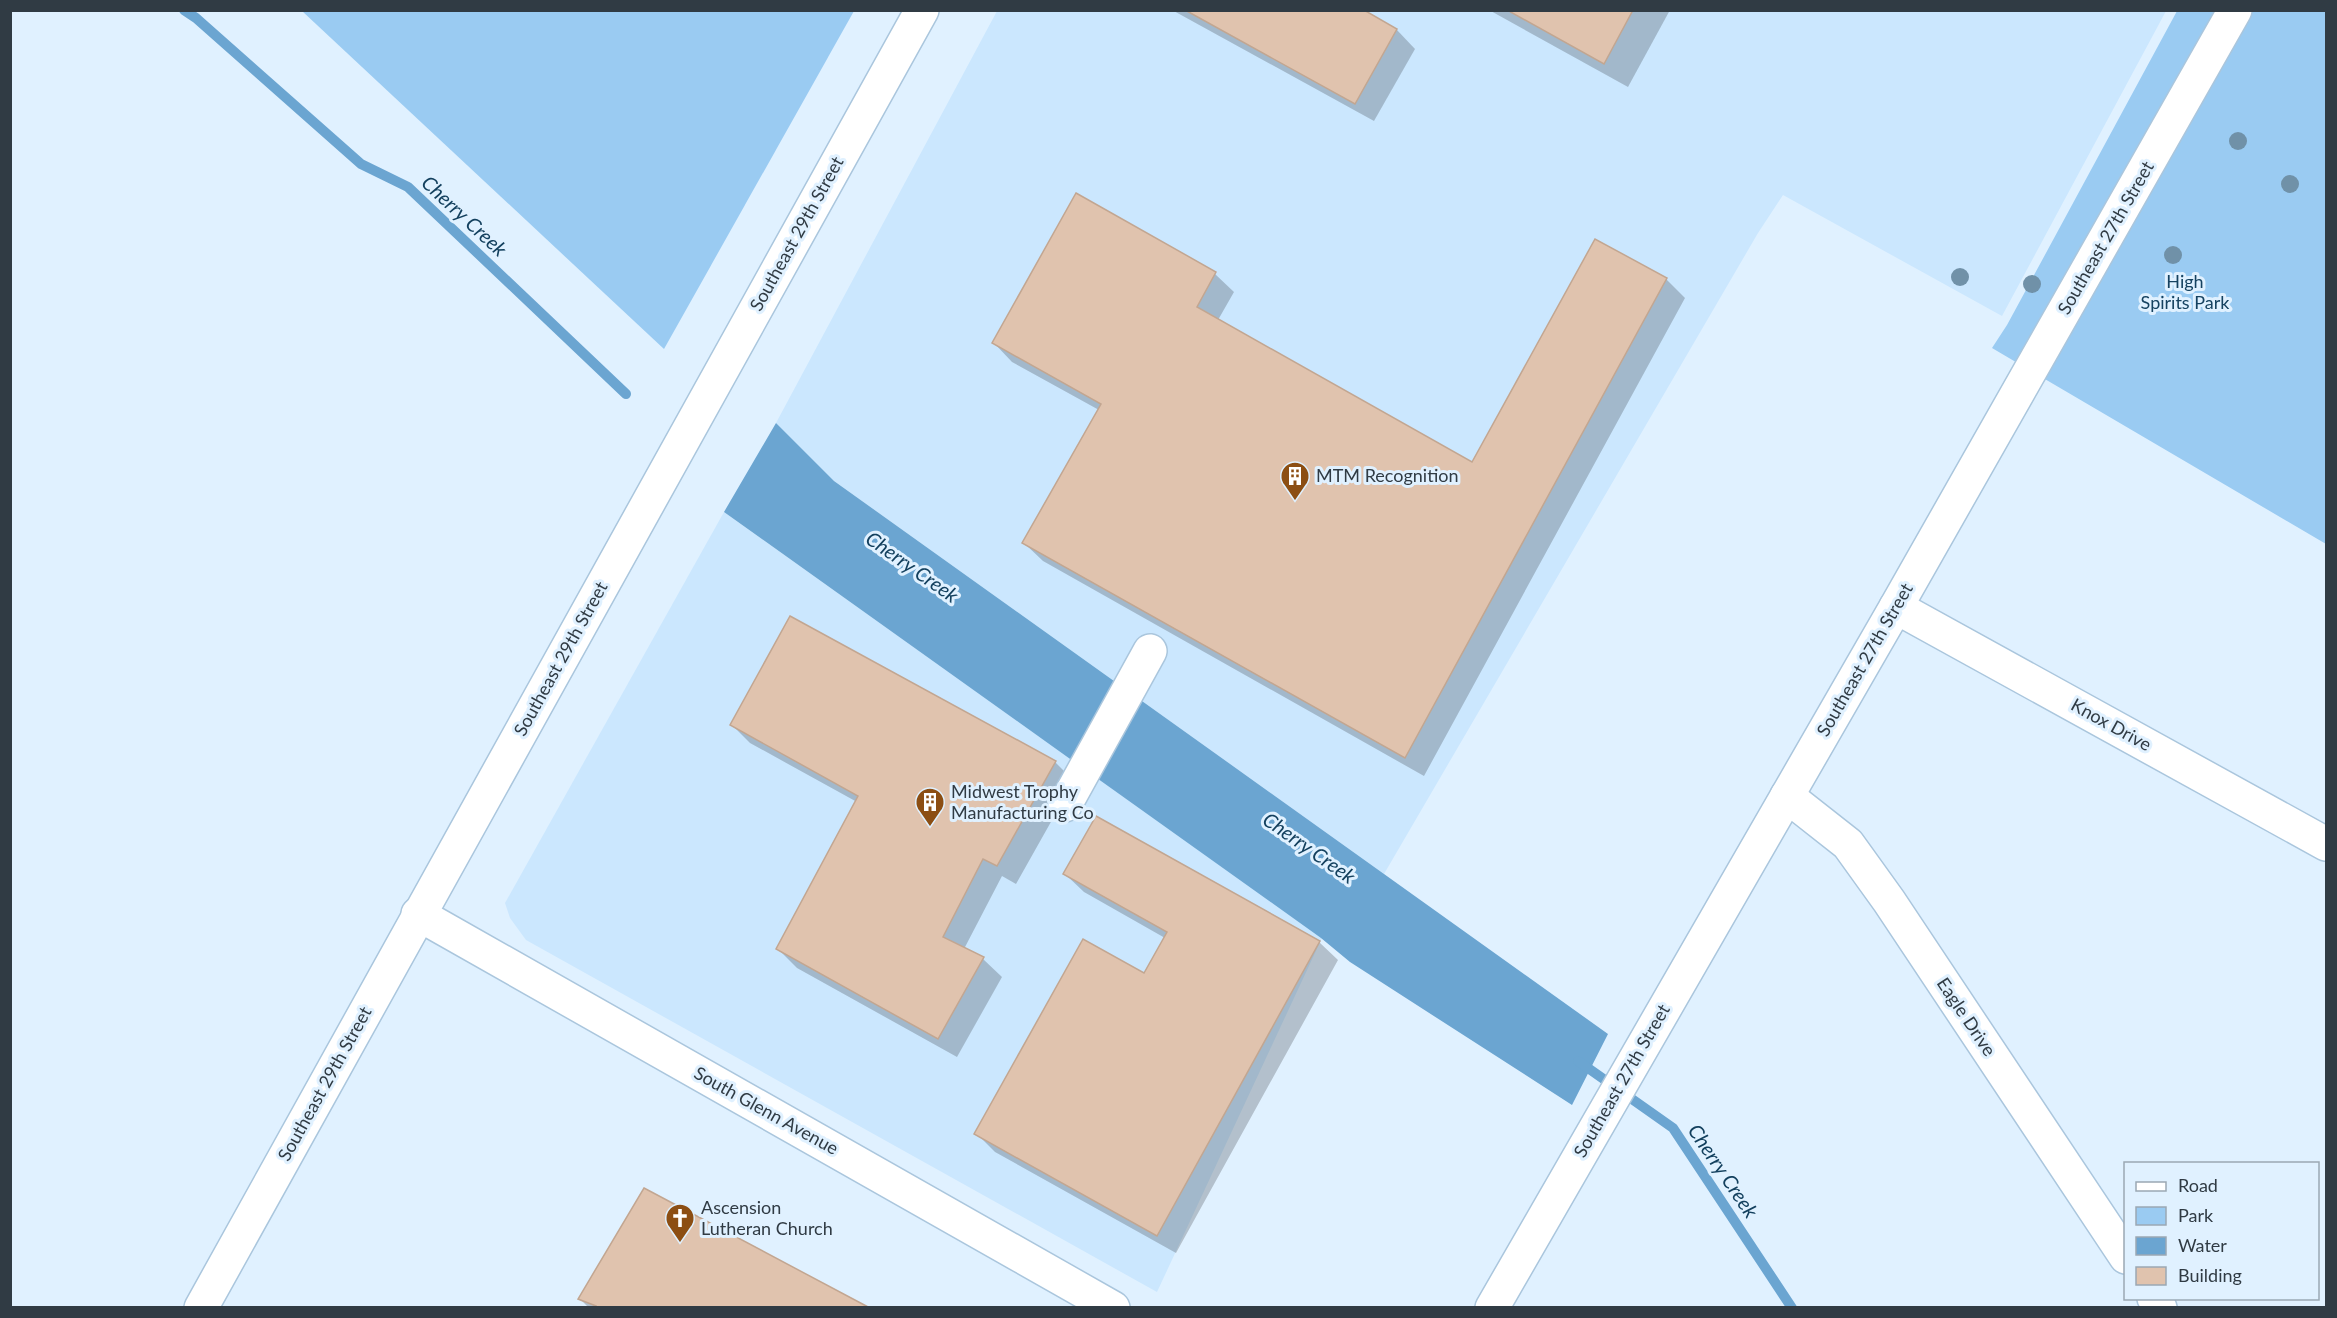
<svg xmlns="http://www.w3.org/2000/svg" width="2337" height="1318" font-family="Lato,sans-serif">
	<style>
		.built { fill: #cbe7fe }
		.green { fill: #9acbf2 }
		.water { fill: #6ba5d1 }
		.shadow { fill: #0003 }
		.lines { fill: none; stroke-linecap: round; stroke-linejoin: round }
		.stream { stroke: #6ba5d1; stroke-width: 10 }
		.building { fill: #e0c3ae; stroke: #c2a691; stroke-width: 1.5 }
		.minor-casing { stroke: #aac6dd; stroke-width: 36 }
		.major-casing { stroke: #aac6dd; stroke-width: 36 }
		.minor { stroke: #fff; stroke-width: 33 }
		.major { stroke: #fff; stroke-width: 33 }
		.tree { fill: #7091a8 }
		.labels { text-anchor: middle; stroke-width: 6; stroke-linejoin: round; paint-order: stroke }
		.street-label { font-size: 18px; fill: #303b44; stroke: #e0f1ff }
		.park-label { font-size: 18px; fill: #154260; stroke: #e0f1ff }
		.poi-label { font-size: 18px; fill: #303b44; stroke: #e0f1ff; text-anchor: start }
		.water-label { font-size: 20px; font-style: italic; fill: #13405e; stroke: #e0f1ff }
	</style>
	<rect width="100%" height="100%" fill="#e0f1ff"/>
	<g class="built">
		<path d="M997 11H2166L2002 316 1783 195 1758 233 1384 874 834 481 776 423Z"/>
		<path d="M724 512 1322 938 1157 1292 526 940 510 918 505 903Z"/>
	</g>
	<g class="green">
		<path d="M302 11H854L664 349Z"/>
		<path d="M2177 11H2326V544L1992 348 2007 325Z"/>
	</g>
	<path class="water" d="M776 423 834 481 1608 1034 1572 1105 1350 962 1321 938 724 512Z"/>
	<g class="shadow">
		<path d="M1172 10H1361L1397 30 1415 49 1374 121Z"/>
		<path d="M1489 10H1670L1628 87Z"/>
		<path d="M1077 195 1215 274 1234 292 1218 320 1472 464 1666 279 1685 298 1424 776 1043 561 1024 543 1099 410 1012 362 994 343Z"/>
		<path d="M791 618 1055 762 1074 781 1016 884 1002 876 964 949 983 959 1002 977 957 1057 797 968 778 949 857 802 750 743 732 725Z"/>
		<path d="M1065 874 1319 942 1338 960 1176 1253 995 1152 976 1133 1144 975 1165 938 1084 892Z"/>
		<path d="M580 1299 867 1308H589Z"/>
	</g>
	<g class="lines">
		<g class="stream">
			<path d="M184 10 196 18 361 164 408 187 626 394"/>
			<path d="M1578 1061 1673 1128 1792 1308"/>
		</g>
	</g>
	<g class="building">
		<path d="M1185 10H1364L1397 29 1355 104Z"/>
		<path d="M1507 10H1633L1604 64Z"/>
		<path d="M1076 193 1216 272 1197 307 1472 462 1595 239 1667 278 1405 758 1022 543 1101 404 992 343Z"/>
		<path d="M790 616 1056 761 997 866 983 859 943 937 984 957 938 1039 776 949 858 796 730 725Z"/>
		<path d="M1096 816 1320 941 1157 1236 974 1134 1083 939 1144 973 1167 932 1063 874Z"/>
		<path d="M644 1188 870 1308H595L596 1306 578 1299Z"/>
	</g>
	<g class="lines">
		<g class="minor-casing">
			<g id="minor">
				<path d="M1896 607 2326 844"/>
				<path d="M1787 796 1848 844 1889 901 2126 1257"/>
				<path d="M1065 805 1150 651"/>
				<path d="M418 914 1113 1308"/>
				<path d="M2154 1298 2160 1308"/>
				<path d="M1492 1308 1896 607 2235 10"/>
			</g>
		</g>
		<g class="major-casing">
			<path id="major" d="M201 1308 922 10"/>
		</g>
		<use href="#minor" class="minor"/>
		<use href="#major" class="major"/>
	</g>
	<g class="tree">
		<circle cx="2238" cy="141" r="9"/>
		<circle cx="2290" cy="184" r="9"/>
		<circle cx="2173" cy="255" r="9"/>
		<circle cx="1960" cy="277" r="9"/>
		<circle cx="2032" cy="284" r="9"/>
	</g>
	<defs>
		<g id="building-pin" transform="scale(1.5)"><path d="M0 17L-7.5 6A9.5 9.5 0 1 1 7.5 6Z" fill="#8c4e13" stroke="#e0f1ff"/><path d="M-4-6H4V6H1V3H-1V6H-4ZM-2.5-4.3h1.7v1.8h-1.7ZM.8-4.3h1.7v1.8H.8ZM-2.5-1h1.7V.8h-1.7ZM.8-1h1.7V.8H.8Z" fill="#fff"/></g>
		<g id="church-pin" transform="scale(1.5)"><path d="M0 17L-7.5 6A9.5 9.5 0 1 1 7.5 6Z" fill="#8c4e13" stroke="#e0f1ff"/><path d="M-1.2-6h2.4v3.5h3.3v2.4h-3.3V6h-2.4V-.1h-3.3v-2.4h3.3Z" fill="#fff"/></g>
	</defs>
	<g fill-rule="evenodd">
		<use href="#building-pin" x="1295" y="476"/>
		<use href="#building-pin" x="930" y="802"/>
		<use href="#church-pin" x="680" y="1218"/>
	</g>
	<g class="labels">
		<g class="street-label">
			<text transform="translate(797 234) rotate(-61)" y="6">Southeast 29th Street</text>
			<text transform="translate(2106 238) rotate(-60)" y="6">Southeast 27th Street</text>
			<text transform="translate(561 659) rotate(-61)" y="6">Southeast 29th Street</text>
			<text transform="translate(1865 660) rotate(-60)" y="6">Southeast 27th Street</text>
			<text transform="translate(2111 725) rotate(29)" y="6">Knox Drive</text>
			<text transform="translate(1966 1017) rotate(56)" y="6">Eagle Drive</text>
			<text transform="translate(1622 1081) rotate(-60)" y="6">Southeast 27th Street</text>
			<text transform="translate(325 1084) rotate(-61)" y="6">Southeast 29th Street</text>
			<text transform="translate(766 1111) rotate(29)" y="6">South Glenn Avenue</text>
		</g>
		<g class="park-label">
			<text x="2185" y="288">High<tspan x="2185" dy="21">Spirits Park</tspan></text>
		</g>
		<g class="poi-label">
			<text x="1316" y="482">MTM Recognition</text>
			<text x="951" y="798">Midwest Trophy<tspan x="951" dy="21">Manufacturing Co</tspan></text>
			<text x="701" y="1214">Ascension<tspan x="701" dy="21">Lutheran Church</tspan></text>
		</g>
		<g class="water-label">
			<text transform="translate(464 216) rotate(43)" y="7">Cherry Creek</text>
			<text transform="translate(912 567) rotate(35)" y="7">Cherry Creek</text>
			<text transform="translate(1309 848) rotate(35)" y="7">Cherry Creek</text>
			<text transform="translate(1723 1171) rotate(56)" y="7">Cherry Creek</text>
		</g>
	</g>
	<rect width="2337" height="1318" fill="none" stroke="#303b44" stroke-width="24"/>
	<rect x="2124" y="1162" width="195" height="138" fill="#e0f1ff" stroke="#9aa8b4" stroke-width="1.5"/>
	<rect x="2136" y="1182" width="30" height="9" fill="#ffffff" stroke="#9aa8b4" stroke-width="1.5"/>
	<text x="2178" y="1192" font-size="18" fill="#303b44">Road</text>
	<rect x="2136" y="1207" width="30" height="18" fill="#9acbf2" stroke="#9aa8b4" stroke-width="1.5"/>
	<text x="2178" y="1222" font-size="18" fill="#303b44">Park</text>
	<rect x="2136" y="1237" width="30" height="18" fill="#6ba5d1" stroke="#9aa8b4" stroke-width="1.5"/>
	<text x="2178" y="1252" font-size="18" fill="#303b44">Water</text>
	<rect x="2136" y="1267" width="30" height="18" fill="#e0c3ae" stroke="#9aa8b4" stroke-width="1.5"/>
	<text x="2178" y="1282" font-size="18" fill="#303b44">Building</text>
</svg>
